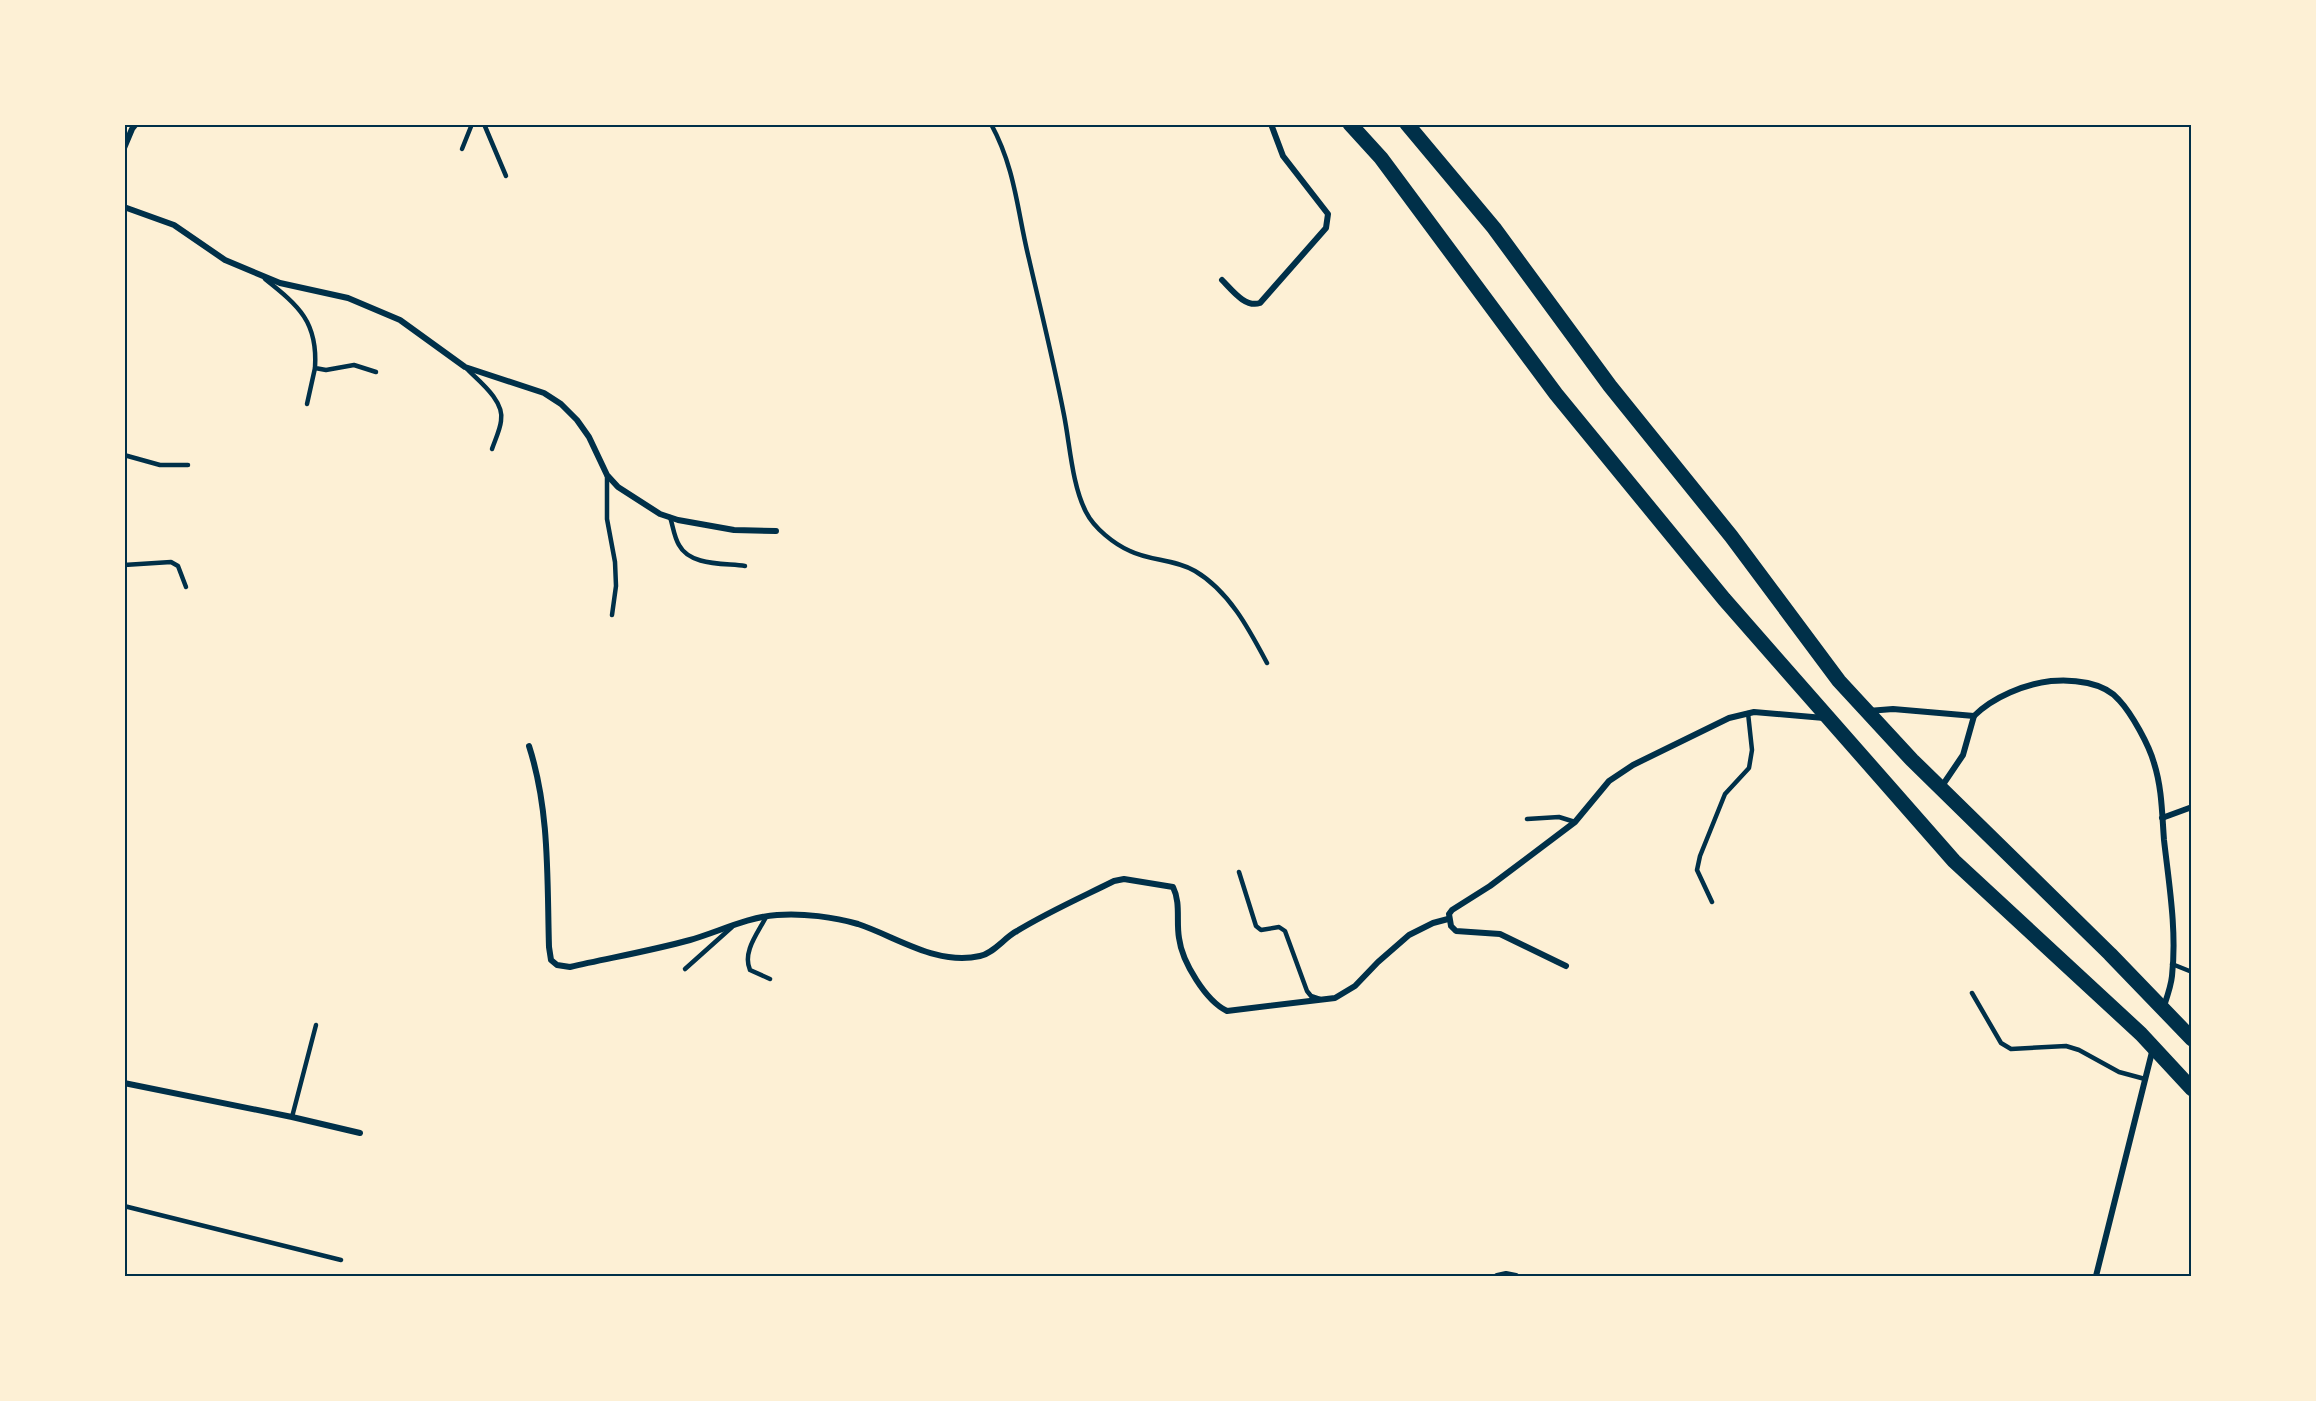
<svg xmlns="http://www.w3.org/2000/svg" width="2316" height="1401" font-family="'Public Sans',sans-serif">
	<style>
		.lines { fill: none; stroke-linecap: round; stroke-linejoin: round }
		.service { stroke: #003049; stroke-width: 4.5 }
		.minor { stroke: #003049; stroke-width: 6 }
		.trunk { stroke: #003049; stroke-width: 15 }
		.neatline { fill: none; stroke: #003049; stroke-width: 2 }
	</style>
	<rect width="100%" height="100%" fill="#fdf0d5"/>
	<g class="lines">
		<g class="service">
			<path d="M484 124 506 176"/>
			<path d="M991 124C1016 170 1017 211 1029 259 1041 311 1054 363 1064 415 1070 445 1072 485 1086 512 1094 528 1114 544 1130 551 1150 561 1175 559 1195 571 1229 591 1249 629 1267 663"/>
			<path d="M462 149 472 124"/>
			<path d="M265 279C299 306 318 322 315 368L326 370 354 365 376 372"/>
			<path d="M467 369C479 381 505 401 501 421 500 430 495 440 492 449"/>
			<path d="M307 404 315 368"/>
			<path d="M124 455 160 465H188"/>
			<path d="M607 475V519L615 562 616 586 612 615"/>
			<path d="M670 517C673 526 674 537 679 545 690 566 724 563 745 566"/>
			<path d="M124 565 171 562 178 566 186 587"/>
			<path d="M1527 819 1559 817 1575 822"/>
			<path d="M1239 872 1256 926 1261 930 1279 927 1285 931 1307 991 1311 996 1320 999"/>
			<path d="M1712 902 1697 870 1700 856 1725 794 1749 768 1752 750 1748 713"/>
			<path d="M766 917C758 933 742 952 750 970L770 979"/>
			<path d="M2172 964 2192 972"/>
			<path d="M685 969 732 927"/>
			<path d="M1972 993 2001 1043 2011 1049 2066 1046 2079 1050 2119 1072 2145 1079"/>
			<path d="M292 1117 316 1025"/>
			<path d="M124 1206 341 1260"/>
		</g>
		<g class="minor">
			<path d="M124 148 132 129 136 124"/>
			<path d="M124 207 174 225 225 260 280 283 348 298 400 320 465 367 544 393 561 404 577 420 589 437 607 475 618 487 660 514 678 520 734 530 776 531"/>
			<path d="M1222 280C1232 290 1245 308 1260 303L1326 228 1328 214 1283 156 1271 124"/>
			<path d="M1868 711 1893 709 1974 716C1993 697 2025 684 2051 681 2073 679 2104 682 2119 700 2132 714 2149 745 2154 763 2162 788 2162 814 2164 840 2169 884 2177 931 2172 976 2171 986 2167 997 2164 1006"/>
			<path d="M529 746C550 811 547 880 549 947L551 960 557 965 570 967C609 958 650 951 690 940 718 932 747 917 777 915 803 913 834 917 858 924 897 937 937 966 980 956 994 953 1004 938 1017 931 1048 912 1082 897 1114 881L1124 879 1173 887C1181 903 1176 921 1179 938 1182 962 1206 1001 1227 1011L1335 998 1355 986 1378 962 1409 935 1433 923 1448 919"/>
			<path d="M1942 786 1963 755 1974 716"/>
			<path d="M2162 818 2192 807"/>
			<path d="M1566 966 1500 934 1456 931 1451 926 1449 914 1452 910 1490 886 1575 822 1609 781 1633 765 1729 718 1754 712 1824 718"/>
			<path d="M124 1083 292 1117 360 1133"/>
			<path d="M1497 1276 1506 1274 1516 1276"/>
			<path d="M2096 1276 2153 1048"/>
		</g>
		<g class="trunk">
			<path d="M1350 124 1381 158 1556 394 1724 599 1954 861 2141 1034 2192 1089"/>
			<path d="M1407 124 1494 228 1610 386 1731 536 1839 681 1912 760 2110 954 2192 1039"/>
		</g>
	</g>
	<rect width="2316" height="1401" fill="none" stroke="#fdf0d5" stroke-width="252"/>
	<rect x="126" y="126" width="2064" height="1149" class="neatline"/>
</svg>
